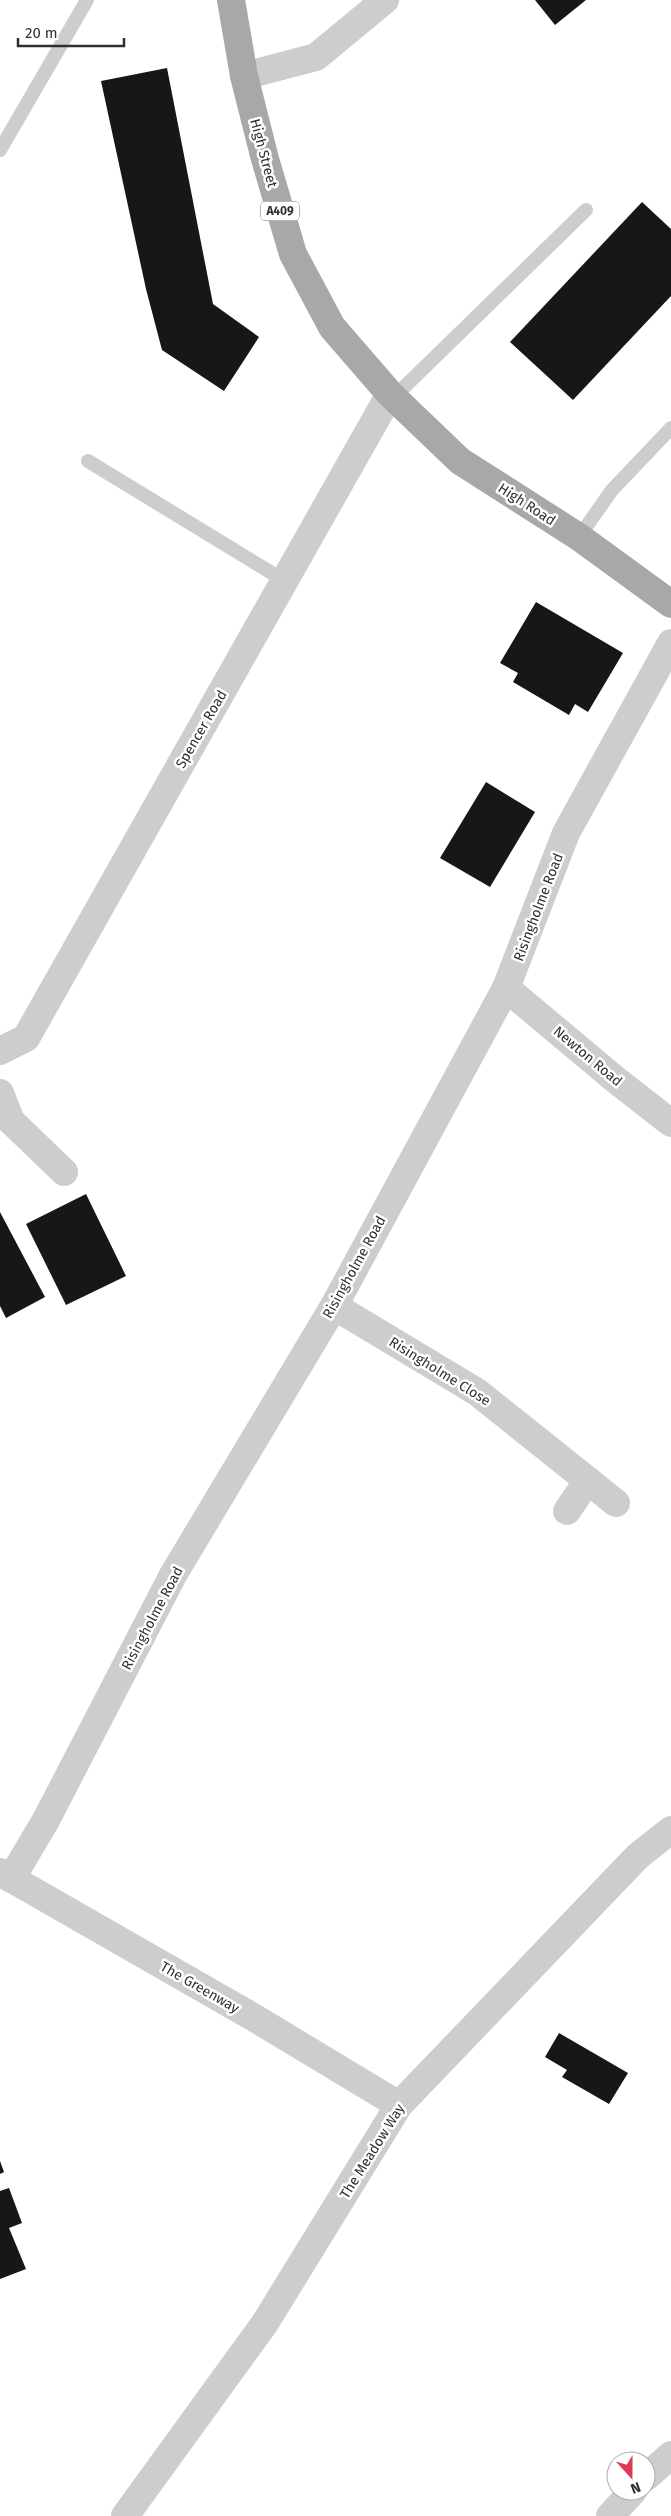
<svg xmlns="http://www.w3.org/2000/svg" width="671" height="2516" font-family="'Fira Sans',sans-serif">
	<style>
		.building { fill: #171717 }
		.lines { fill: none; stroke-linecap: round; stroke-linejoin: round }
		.service { stroke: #cdcdcd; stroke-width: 14 }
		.minor { stroke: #cdcdcd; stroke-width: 28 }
		.primary { stroke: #a8a8a8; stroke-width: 28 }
		.labels { text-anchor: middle; stroke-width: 5; stroke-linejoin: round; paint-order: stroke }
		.shield { fill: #fff; stroke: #6e6e6e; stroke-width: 1 }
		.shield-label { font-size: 12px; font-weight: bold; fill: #303030 }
		.street-label { font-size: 14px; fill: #303030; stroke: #fff }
	</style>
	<rect width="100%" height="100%" fill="#fff"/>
	<g class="building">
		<path d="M535 0H586L555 25Z"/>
		<path d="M167 68 213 304 259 337 224 391 162 350 146 289 101 81Z"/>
		<path d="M642 202 671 229V296L573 400 510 342Z"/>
		<path d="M536 602 623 653 588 712 575 704 569 715 513 682 518 673 500 663Z"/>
		<path d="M486 782 535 812 490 887 440 858Z"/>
		<path d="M86 1194 126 1276 66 1305 26 1224Z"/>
		<path d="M0 1212 45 1297 6 1318 0 1306Z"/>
		<path d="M559 2033 628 2073 609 2104 562 2077 567 2070 545 2057Z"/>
		<path d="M0 2161 4 2172 0 2174Z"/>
		<path d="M9 2188 22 2223 9 2228 26 2269 0 2279V2191Z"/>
	</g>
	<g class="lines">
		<g class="service">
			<path d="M0 150 87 0"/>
			<path d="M394 397 586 210"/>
			<path d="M88 461 285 581"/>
			<path d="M579 537 612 490 671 428"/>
		</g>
		<g class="minor">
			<path d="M244 76 316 57 385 0"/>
			<path d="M506 988 616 1080 671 1123"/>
			<path d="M0 1051 26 1038 390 394"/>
			<path d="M0 1093 11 1121 64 1172"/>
			<path d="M334 1306 477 1392 616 1503"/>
			<path d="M567 1511 588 1480"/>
			<path d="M0 1872 253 2017 399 2105"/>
			<path d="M11 1879 46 1820 173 1575 334 1306 506 988 566 833 671 643"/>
			<path d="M646 2477 671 2455"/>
			<path d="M125 2516 265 2323 399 2105 638 1856 671 1830"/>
			<path d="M610 2516 633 2491"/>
		</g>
		<path class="primary" d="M231 0 244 76 265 159 293 254 332 327 390 394 460 461 579 537 671 604"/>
	</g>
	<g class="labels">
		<rect class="shield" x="261" y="201.5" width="38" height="19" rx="4"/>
		<g class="shield-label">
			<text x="280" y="215">A409</text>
		</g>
		<g class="street-label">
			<text transform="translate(264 153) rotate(75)" y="5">High Street</text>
			<text transform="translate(527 504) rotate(33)" y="5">High Road</text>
			<text transform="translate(201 729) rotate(-60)" y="5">Spencer Road</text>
			<text transform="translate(538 907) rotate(-69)" y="5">Risingholme Road</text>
			<text transform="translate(588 1056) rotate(40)" y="5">Newton Road</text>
			<text transform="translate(354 1267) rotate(-61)" y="5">Risingholme Road</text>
			<text transform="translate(440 1371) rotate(32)" y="5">Risingholme Close</text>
			<text transform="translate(152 1618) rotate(-62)" y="5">Risingholme Road</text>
			<text transform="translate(200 1987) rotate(30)" y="5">The Greenway</text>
			<text transform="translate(372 2151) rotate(-58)" y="5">The Meadow Way</text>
		</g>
	</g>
	<g transform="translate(631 2476) rotate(159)"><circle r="24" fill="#ffffff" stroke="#acacac"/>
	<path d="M0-4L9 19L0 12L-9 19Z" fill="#e03956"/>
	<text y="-8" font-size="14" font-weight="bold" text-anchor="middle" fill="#303030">N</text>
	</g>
	<path d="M18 38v8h106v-8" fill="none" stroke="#303030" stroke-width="2.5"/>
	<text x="25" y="38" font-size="15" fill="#303030" stroke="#ffffff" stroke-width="4" paint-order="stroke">20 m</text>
</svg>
